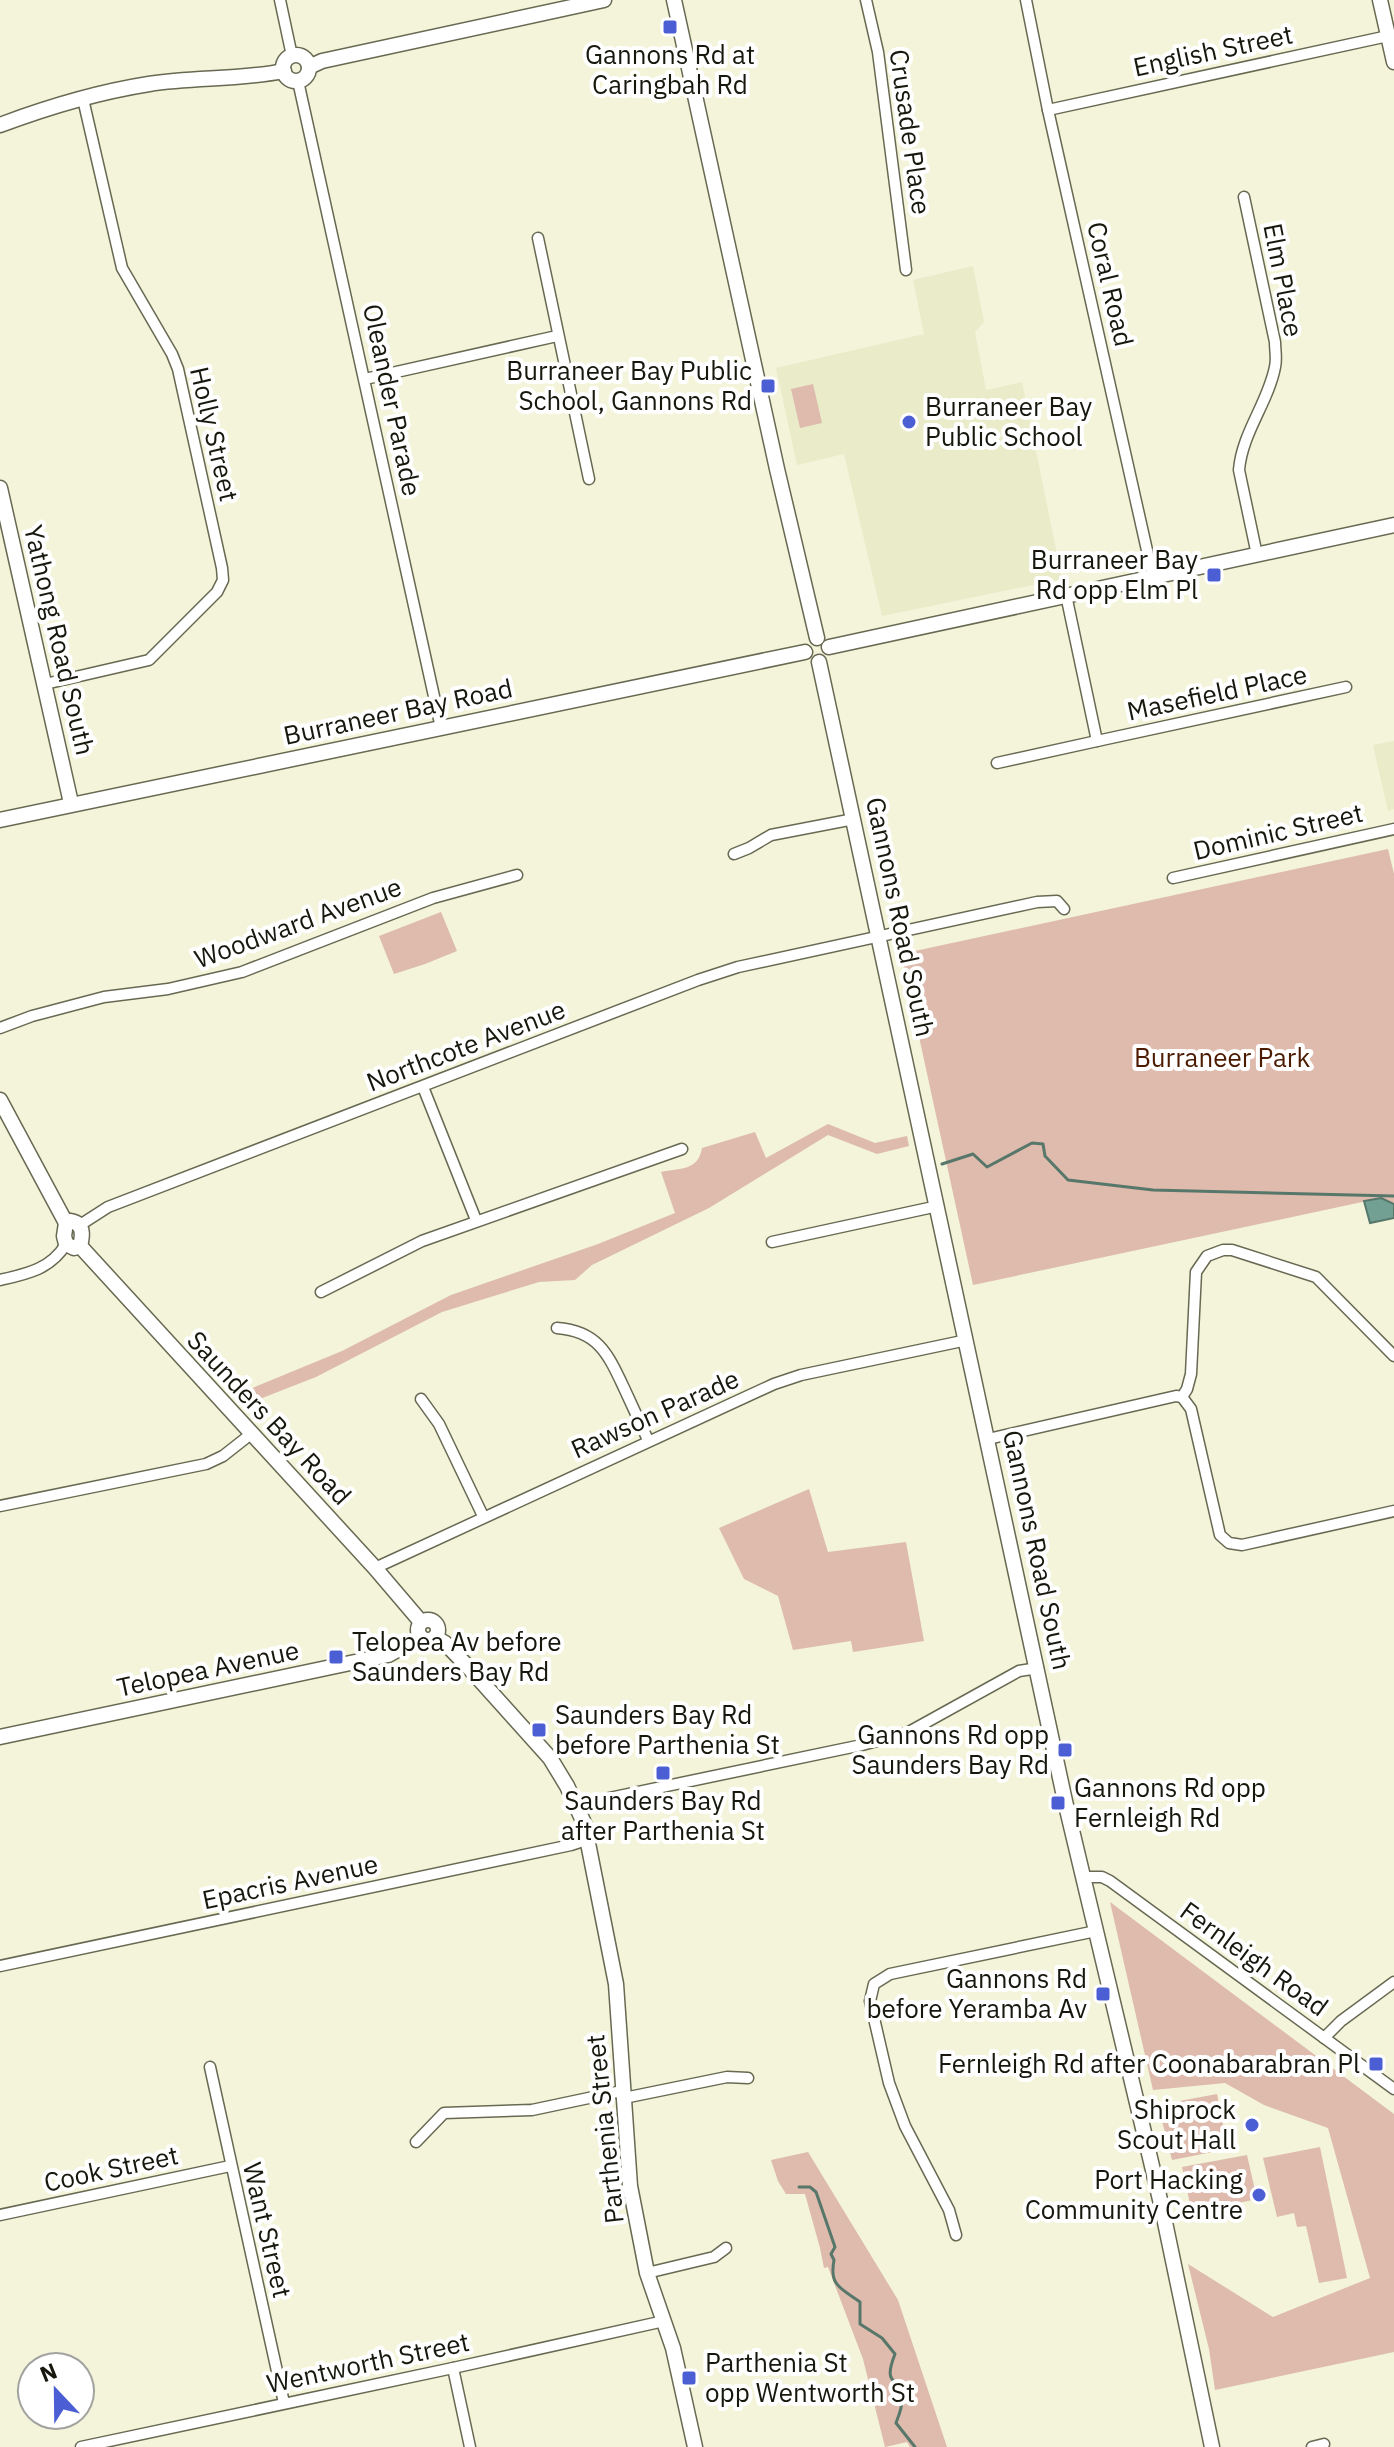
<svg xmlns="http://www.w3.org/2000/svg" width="1394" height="2447" font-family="'IBM Plex Sans',sans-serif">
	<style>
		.built { fill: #e9ebc9 }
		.park { fill: #debbac }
		.water { fill: #72a093; stroke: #57776b; stroke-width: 2 }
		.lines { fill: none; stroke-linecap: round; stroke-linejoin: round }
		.stream { stroke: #57776b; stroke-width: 3 }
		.street-casing { stroke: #686952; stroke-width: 13 }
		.secondary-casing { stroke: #686952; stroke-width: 17 }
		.street { stroke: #fff; stroke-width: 10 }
		.secondary { stroke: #fff; stroke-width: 14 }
		.poi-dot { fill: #4b5ed3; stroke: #fff; stroke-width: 3 }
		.labels { text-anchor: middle; stroke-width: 8; stroke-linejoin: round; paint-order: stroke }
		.street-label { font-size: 26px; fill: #17170e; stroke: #fff }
		.poi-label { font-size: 26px; fill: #17170e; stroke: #fff; text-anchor: end }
		.park-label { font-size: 26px; fill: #4c1b00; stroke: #fff }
	</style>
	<rect width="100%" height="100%" fill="#f3f4da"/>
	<g class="built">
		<path d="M973 266 984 322 975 332 986 390 1022 382 1062 579 882 616 844 454 797 465 776 368 924 334 913 280Z"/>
		<path d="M1394 741V809L1388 811 1373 745Z"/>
	</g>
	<g class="park">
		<path d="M813 384 822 423 800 428 791 389Z"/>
		<path d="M1388 849 1394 874V1204L1381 1198 973 1285 901 954Z"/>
		<path d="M441 912 457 951 425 964 394 974 379 936Z"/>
		<path d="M828 1124 875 1143 907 1136 909 1146 877 1154 828 1135 709 1208 592 1265 575 1280 539 1282 442 1312 316 1377 247 1404 240 1393 342 1351 451 1295 598 1244 675 1213 661 1172C680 1168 698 1171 702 1148L755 1132 766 1158Z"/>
		<path d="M809 1489 828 1552 906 1542 924 1641 853 1652 851 1641 793 1650 778 1596 744 1579 719 1528Z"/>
		<path d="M1110 1902 1394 2114V2352L1215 2390 1209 2349 1188 2264 1273 2317 1370 2278 1328 2128 1264 2105 1225 2083 1153 2090Z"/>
		<path d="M1217 2094 1228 2149 1172 2160 1158 2105Z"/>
		<path d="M1320 2147 1347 2278 1319 2283 1306 2226 1297 2227 1294 2213 1277 2217 1263 2158Z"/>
		<path d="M808 2152 898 2300 947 2447H910L907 2442 885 2447 863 2359 828 2267 824 2268 820 2248 805 2194H786L778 2181 771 2160Z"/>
		<path d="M1247 2155 1257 2199 1192 2213 1182 2167Z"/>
	</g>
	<path class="water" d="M1381 1198 1394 1204V1218L1370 1223 1364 1201Z"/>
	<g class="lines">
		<g class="stream">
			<path d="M942 1164 973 1154 987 1167 1032 1143 1043 1144 1045 1156 1068 1180 1153 1190 1394 1196"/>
			<path d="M799 2187H810L816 2192 835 2247 831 2254 834 2260C829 2286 841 2288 860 2302V2324L882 2338 895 2354C882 2387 899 2376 902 2397 903 2406 899 2415 896 2423L915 2447"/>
		</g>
		<g class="street-casing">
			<g id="street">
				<path d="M280 0 292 56"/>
				<path d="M866 0 878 52 906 270"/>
				<path d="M1026 0 1048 110 1153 577"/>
				<path d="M298 81 441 728"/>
				<path d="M1048 110 1388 36"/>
				<path d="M1244 197 1275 342C1275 350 1277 359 1275 367 1268 403 1242 433 1239 470L1257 555"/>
				<path d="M538 238 589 479"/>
				<path d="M365 379 557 336"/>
				<path d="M1066 595 1097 741 1346 687"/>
				<path d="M45 684 149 660 217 592 223 580 222 568 178 369 172 354 122 268 83 99"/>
				<path d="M997 763 1097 741"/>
				<path d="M734 854 749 848 771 835 854 819"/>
				<path d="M1173 878 1394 829"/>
				<path d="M0 1028 32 1016 104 997 168 989 242 972 433 898 517 875"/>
				<path d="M423 1087 476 1220"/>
				<path d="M80 1225 108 1207 698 980 738 967 1037 902 1057 901 1064 909"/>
				<path d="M772 1242 938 1206"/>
				<path d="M0 1280C27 1274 51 1269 66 1244"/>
				<path d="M321 1292 422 1241 682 1149"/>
				<path d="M557 1328C598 1331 608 1354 624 1388 632 1405 640 1423 648 1440"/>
				<path d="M1182 1397 1187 1389 1191 1374 1196 1272 1207 1256 1223 1250H1232L1316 1277 1394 1356"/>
				<path d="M421 1399 439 1424 483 1516"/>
				<path d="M988 1439 1176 1396 1182 1397 1191 1409 1220 1535 1229 1543 1242 1545 1394 1511"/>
				<path d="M0 1506 206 1464 223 1456 251 1434"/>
				<path d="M375 1568 774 1384 801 1375 967 1340"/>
				<path d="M576 1805 862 1745 907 1733 1019 1671 1038 1668"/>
				<path d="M1084 1877H1102L1110 1881 1394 2089"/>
				<path d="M0 1966 571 1845 589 1839"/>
				<path d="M1324 2038 1341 2021 1394 1982"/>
				<path d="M210 2067 284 2403"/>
				<path d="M416 2142 444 2113 532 2110 617 2092 629 2097 727 2077 748 2078"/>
				<path d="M0 2215 230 2166"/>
				<path d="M956 2235 949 2210 905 2126 889 2083 870 2001 874 1984 890 1974 1096 1931"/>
				<path d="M647 2273 714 2257 726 2248"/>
				<path d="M453 2368 470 2447"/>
				<path d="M81 2447 453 2368 664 2321"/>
				<path d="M1312 2447 1324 2444"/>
			</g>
		</g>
		<g class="secondary-casing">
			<g id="secondary">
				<path d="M674 0 777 469 817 638"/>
				<path d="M1380 0 1394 62"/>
				<circle cx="296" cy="68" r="13"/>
				<path d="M309 67 322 61 604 0"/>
				<path d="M0 125C48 107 98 92 149 84 194 77 239 80 284 71"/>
				<path d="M0 488 71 803"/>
				<path d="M829 647 1394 525"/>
				<path d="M819 662 1065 1801 1162 2208 1212 2447"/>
				<path d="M0 820 805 652"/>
				<path d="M0 1100 66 1223"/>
				<path d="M70 1221C84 1223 83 1235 80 1246L74 1248 66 1244 64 1236 66 1223Z"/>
				<path d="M80 1246 375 1568 421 1622"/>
				<circle cx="428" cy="1630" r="10"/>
				<path d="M435 1637 445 1643 471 1670 550 1758 567 1786 584 1823 616 1984 630 2186 647 2273 673 2348 695 2447"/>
				<path d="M0 1737 388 1655 421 1637"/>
			</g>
		</g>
		<use href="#street" class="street"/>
		<use href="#secondary" class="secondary"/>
	</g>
	<g class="poi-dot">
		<rect x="662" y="19" width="16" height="16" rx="4"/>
		<rect x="760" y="378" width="16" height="16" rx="4"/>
		<circle cx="909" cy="422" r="8"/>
		<rect x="1206" y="567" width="16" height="16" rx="4"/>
		<rect x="328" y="1649" width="16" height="16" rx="4"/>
		<rect x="531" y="1722" width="16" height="16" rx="4"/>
		<rect x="1057" y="1742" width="16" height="16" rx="4"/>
		<rect x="655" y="1765" width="16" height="16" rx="4"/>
		<rect x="1050" y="1795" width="16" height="16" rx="4"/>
		<rect x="1095" y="1986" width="16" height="16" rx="4"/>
		<rect x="1368" y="2056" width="16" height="16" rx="4"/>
		<circle cx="1252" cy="2125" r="8"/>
		<circle cx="1259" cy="2195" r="8"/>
		<rect x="681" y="2370" width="16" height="16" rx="4"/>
	</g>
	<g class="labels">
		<g class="street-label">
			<text transform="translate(1213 51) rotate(-12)" y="9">English Street</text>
			<text transform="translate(910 132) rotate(82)" y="9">Crusade Place</text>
			<text transform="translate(1283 280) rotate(79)" y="9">Elm Place</text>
			<text transform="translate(1110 284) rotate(77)" y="9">Coral Road</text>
			<text transform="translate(392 400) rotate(78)" y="9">Oleander Parade</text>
			<text transform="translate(214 434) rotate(77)" y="9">Holly Street</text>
			<text transform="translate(59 640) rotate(77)" y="9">Yathong Road South</text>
			<text transform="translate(1217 693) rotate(-12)" y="9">Masefield Place</text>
			<text transform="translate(398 712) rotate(-12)" y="9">Burraneer Bay Road</text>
			<text transform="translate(1278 832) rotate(-13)" y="9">Dominic Street</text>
			<text transform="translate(900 917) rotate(78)" y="9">Gannons Road South</text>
			<text transform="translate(298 923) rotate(-20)" y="9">Woodward Avenue</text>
			<text transform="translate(466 1046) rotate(-21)" y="9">Northcote Avenue</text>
			<text transform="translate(655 1414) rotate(-24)" y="9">Rawson Parade</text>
			<text transform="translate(269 1418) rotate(47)" y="9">Saunders Bay Road</text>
			<text transform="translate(1037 1550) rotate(78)" y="9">Gannons Road South</text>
			<text transform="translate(208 1669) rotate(-12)" y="9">Telopea Avenue</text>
			<text transform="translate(290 1882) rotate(-12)" y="9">Epacris Avenue</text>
			<text transform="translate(1254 1959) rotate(36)" y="9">Fernleigh Road</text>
			<text transform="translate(605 2129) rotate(-96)" y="9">Parthenia Street</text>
			<text transform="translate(111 2169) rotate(-12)" y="9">Cook Street</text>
			<text transform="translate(267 2230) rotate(77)" y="9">Want Street</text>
			<text transform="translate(368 2363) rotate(-12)" y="9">Wentworth Street</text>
		</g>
		<g class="poi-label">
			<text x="670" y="64" text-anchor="middle">Gannons Rd at<tspan x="670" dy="30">Caringbah Rd</tspan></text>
			<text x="752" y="380">Burraneer Bay Public<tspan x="752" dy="30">School, Gannons Rd</tspan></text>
			<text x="925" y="416" text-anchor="start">Burraneer Bay<tspan x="925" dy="30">Public School</tspan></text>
			<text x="1198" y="569">Burraneer Bay<tspan x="1198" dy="30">Rd opp Elm Pl</tspan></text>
			<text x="352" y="1651" text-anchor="start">Telopea Av before<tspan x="352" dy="30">Saunders Bay Rd</tspan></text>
			<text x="555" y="1724" text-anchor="start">Saunders Bay Rd<tspan x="555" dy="30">before Parthenia St</tspan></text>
			<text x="1049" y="1744">Gannons Rd opp<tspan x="1049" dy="30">Saunders Bay Rd</tspan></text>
			<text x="1074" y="1797" text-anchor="start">Gannons Rd opp<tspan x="1074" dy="30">Fernleigh Rd</tspan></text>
			<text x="663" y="1810" text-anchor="middle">Saunders Bay Rd<tspan x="663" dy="30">after Parthenia St</tspan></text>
			<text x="1087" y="1988">Gannons Rd<tspan x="1087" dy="30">before Yeramba Av</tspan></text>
			<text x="1360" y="2073">Fernleigh Rd after Coonabarabran Pl</text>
			<text x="1236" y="2119">Shiprock<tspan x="1236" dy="30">Scout Hall</tspan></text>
			<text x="1243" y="2189">Port Hacking<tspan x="1243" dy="30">Community Centre</tspan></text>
			<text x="705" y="2372" text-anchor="start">Parthenia St<tspan x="705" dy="30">opp Wentworth St</tspan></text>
		</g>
		<g class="park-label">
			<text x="1222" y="1067">Burraneer Park</text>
		</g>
	</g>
	<g transform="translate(56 2391) rotate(338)"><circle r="38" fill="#ffffff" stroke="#a2a29f" stroke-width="2"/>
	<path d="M0-6L14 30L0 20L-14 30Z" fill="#4b5ed3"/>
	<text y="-12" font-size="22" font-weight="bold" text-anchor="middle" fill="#17170e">N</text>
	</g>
</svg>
